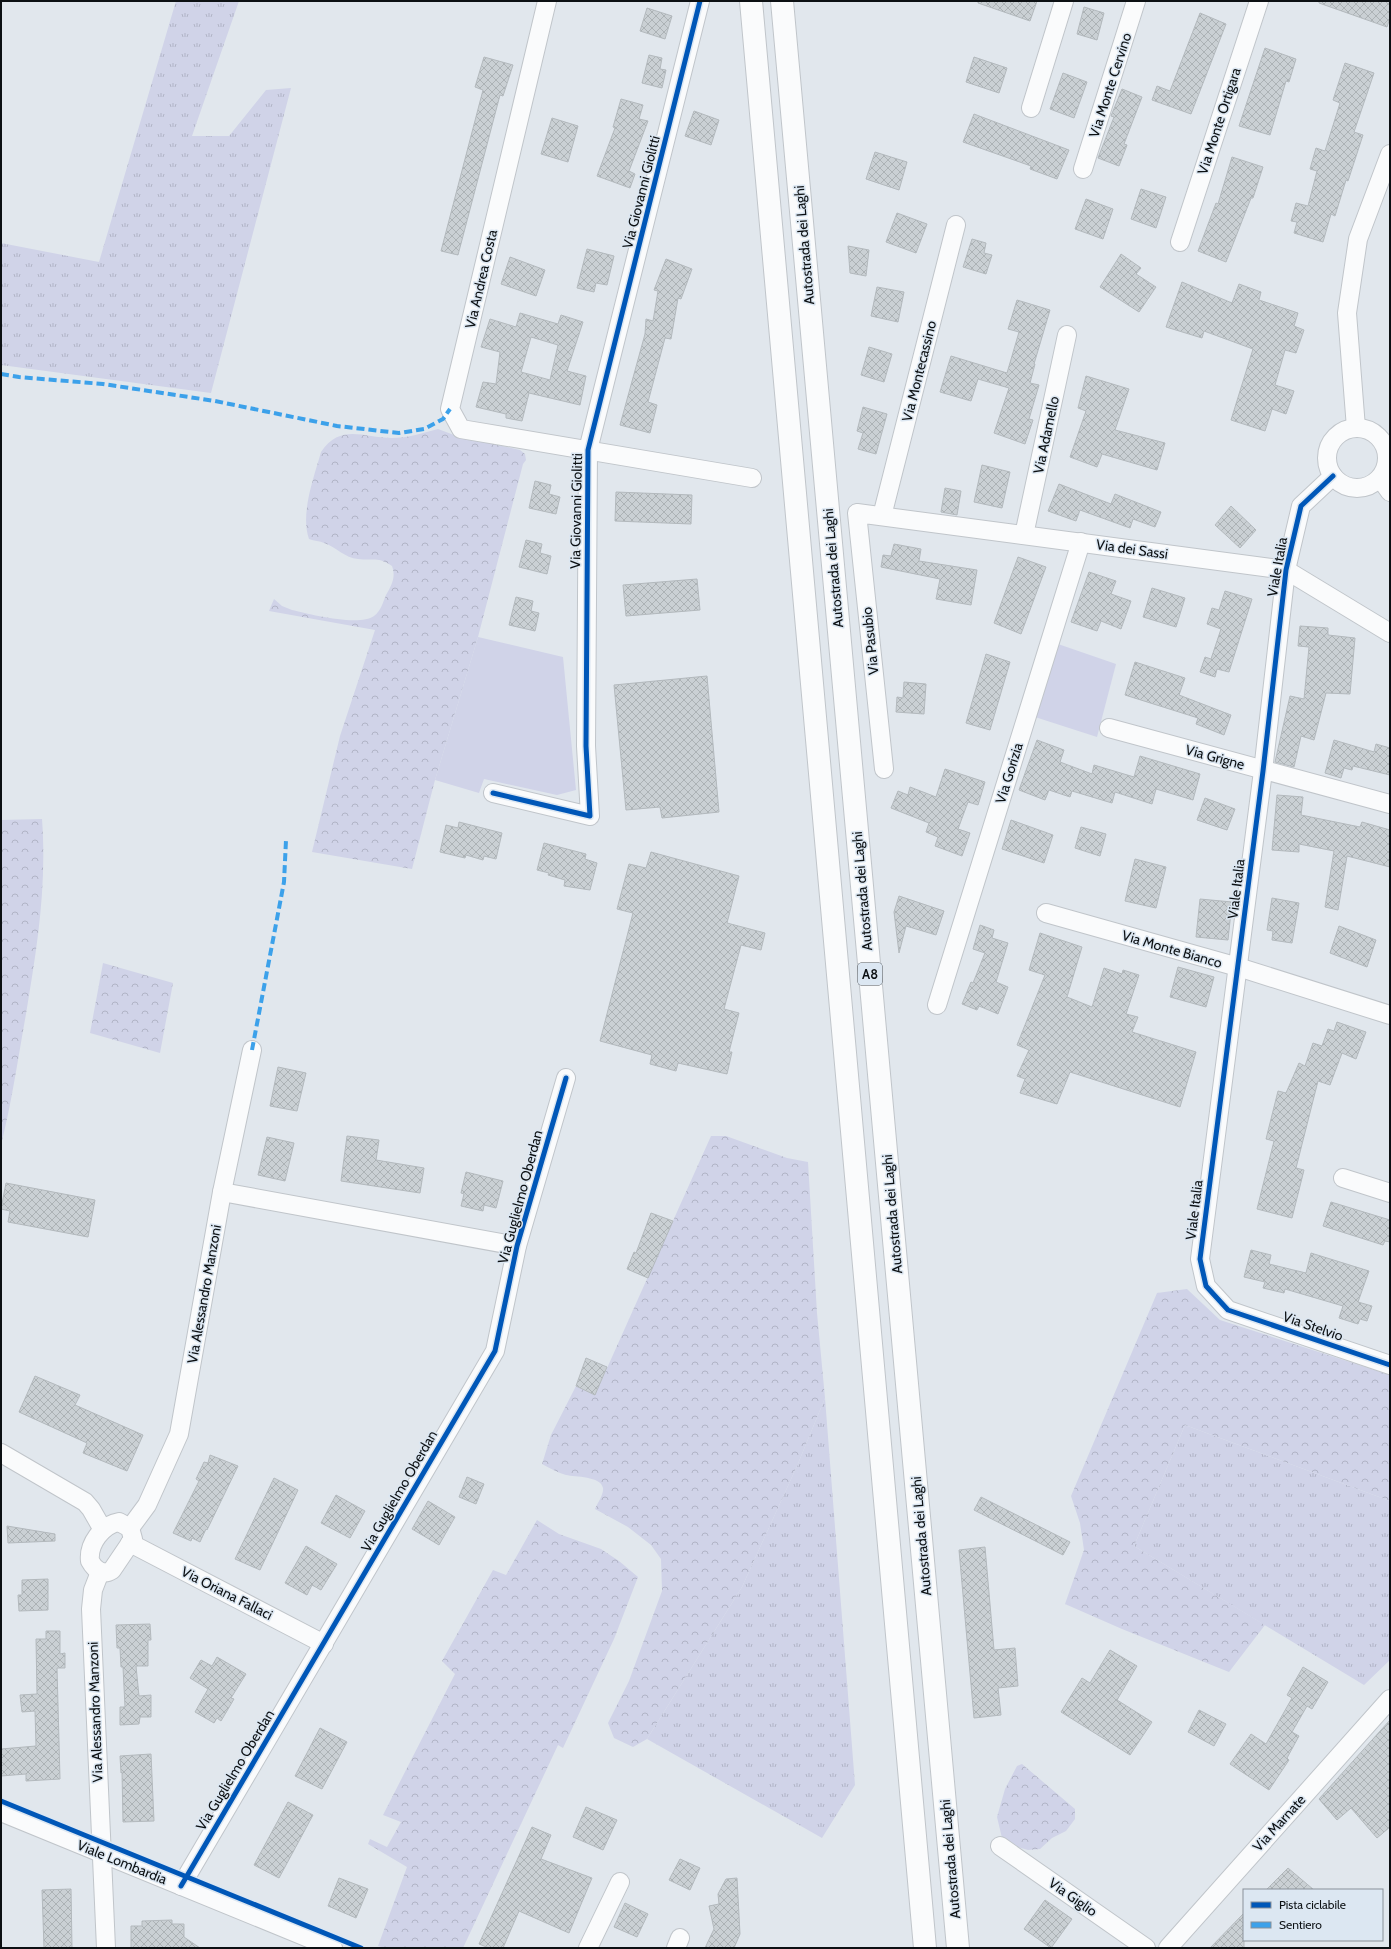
<svg xmlns="http://www.w3.org/2000/svg" width="1391" height="1949" font-family="Cabin,sans-serif">
	<style>
		.grass { fill: url(#grass-tufts) }
		.forest { fill: url(#forest-crowns) }
		.green { fill: #d0d3e8 }
		.building { fill: url(#building-cross-hatch); stroke: #b3b9bd; fill-rule: evenodd }
		.lines { fill: none; stroke-linecap: round; stroke-linejoin: round }
		.minor-casing { stroke: #c0c5ca; stroke-width: 20 }
		.highway-casing { stroke: #c0c5ca; stroke-width: 24 }
		.minor { stroke: #fafbfc; stroke-width: 18 }
		.highway { stroke: #fafbfc; stroke-width: 22 }
		.quiet { stroke: #3ca1ea; stroke-width: 4; stroke-dasharray: 8 4; stroke-linecap: butt }
		.cycleway-casing { stroke: #dce7f2; stroke-width: 8 }
		.cycleway { stroke: #0057b8; stroke-width: 5 }
		.labels { text-anchor: middle; stroke-width: 3; stroke-linejoin: round; paint-order: stroke }
		.shield { fill: #dce7f2; stroke: #4a5056; stroke-width: 1 }
		.shield-label { font-size: 13px; font-weight: bold; fill: #0c1013 }
		.street-label { font-size: 14px; fill: #0c1013; stroke: #dce7f2 }
	</style>
	<defs>
		<pattern id="grass-tufts" width="24" height="20" patternUnits="userSpaceOnUse"><rect width="24" height="20" fill="#d0d3e8"/><path d="M3 7l-1-3M5 7V3M7 7l1-3M15 17l-1-3M17 17v-4M19 17l1-3" fill="none" stroke="#b1b4c6"/></pattern>
		<pattern id="forest-crowns" width="20" height="18" patternUnits="userSpaceOnUse"><rect width="20" height="18" fill="#d0d3e8"/><path d="M2 6a3 3 0 1 1 6 0M12 15a3 3 0 1 1 6 0" fill="none" stroke="#b1b4c6"/></pattern>
		<pattern id="building-cross-hatch" width="8" height="8" patternUnits="userSpaceOnUse"><rect width="8" height="8" fill="#cad0d4"/><path d="M0 0l8 8M0 8l8-8" fill="none" stroke="#acb2b5"/></pattern>
	</defs>
	<rect width="100%" height="100%" fill="#e1e7ed"/>
	<g class="grass">
		<path d="M176 1H239L192 136H229L266 90 291 88 211 393 1 365V243L99 262Z"/>
		<path d="M825 1398 855 1785 822 1838 647 1739 742 1587 797 1466Z"/>
		<path d="M1185 1425 1390 1501V1660L1364 1685 1134 1546Z"/>
	</g>
	<g class="forest">
		<path d="M438 429 454 435 520 450 525 454 526 460 523 464 478 637 435 780 412 869 312 852 340 736 375 630 269 611 274 599 282 606 292 610C309 614 359 627 374 616 381 611 383 602 386 595 392 585 396 577 392 566 377 556 374 561 358 559 345 558 336 547 324 543 320 541 314 541 309 539 300 514 314 477 321 452 341 423 363 438 392 438 408 438 423 433 438 429Z"/>
		<path d="M42 819C47 887 37 948 26 1014 18 1058 12 1102 1 1145V820Z"/>
		<path d="M103 963 173 983 160 1053 90 1033Z"/>
		<path d="M711 1136H726L787 1158 808 1162 817 1313 825 1398 797 1466 742 1587 647 1739 633 1747 614 1738 608 1723 629 1681 662 1591 661 1559 651 1545 628 1527 595 1509C597 1504 604 1494 603 1488 601 1476 575 1477 566 1475 558 1473 550 1468 542 1464L551 1435 576 1386 595 1395Z"/>
		<path d="M1187 1289 1220 1320 1390 1375V1501L1185 1425 1134 1546 1265 1625 1229 1672 1122 1629 1065 1604 1084 1550 1080 1523 1071 1496 1157 1293Z"/>
		<path d="M537 1520 559 1534 601 1549 619 1561 638 1577 614 1639 563 1748 558 1745 463 1948H385L378 1946 407 1867 368 1844 370 1839 387 1847 401 1822 383 1815 455 1674 442 1661 493 1570 506 1575Z"/>
		<path d="M1022 1764 1075 1809V1819L1066 1831 1052 1838 1040 1849 1028 1850 1008 1844 1002 1838 997 1817 1005 1789 1017 1766Z"/>
	</g>
	<g class="green">
		<path d="M478 637 563 657 576 790 557 795 484 779 479 793 435 780Z"/>
		<path d="M1058 644 1116 664 1097 737 1035 717Z"/>
	</g>
	<g class="building">
		<path d="M978 1H1037L1030 21 978 3Z"/>
		<path d="M1319 1H1390V18L1387 27 1319 3Z"/>
		<path d="M1084 7 1104 13 1097 40 1077 34Z"/>
		<path d="M647 8 672 16 665 39 640 31Z"/>
		<path d="M1200 13 1226 24 1191 114 1152 100 1157 86 1170 91Z"/>
		<path d="M1265 48 1296 59 1289 82 1286 81 1270 135 1239 126Z"/>
		<path d="M649 55 662 58 660 69 666 70 662 88 642 83Z"/>
		<path d="M484 57 513 65 503 96 500 95 458 255 441 251 483 90 475 87Z"/>
		<path d="M974 57 1007 68 999 93 966 82Z"/>
		<path d="M1345 63 1374 73 1354 132 1363 135 1348 181 1346 180 1335 216 1331 214 1323 242 1294 233 1297 222 1291 221 1296 203 1308 206 1317 171 1310 169 1316 148 1325 151 1340 103 1333 100Z"/>
		<path d="M1063 73 1087 82 1074 118 1050 109Z"/>
		<path d="M1122 89 1142 97 1124 144 1127 145 1119 166 1098 158 1114 117 1111 116Z"/>
		<path d="M621 99 643 105 639 119 648 121 629 171 635 174 630 188 597 176 615 128 613 127Z"/>
		<path d="M694 111 719 120 711 145 685 136Z"/>
		<path d="M974 114 1069 150 1057 179 1030 169 1031 166 963 142Z"/>
		<path d="M552 118 578 126 568 162 541 154Z"/>
		<path d="M875 152 907 162 899 190 866 179Z"/>
		<path d="M1232 157 1263 167 1253 198H1251L1226 262 1198 251 1216 203 1218 204Z"/>
		<path d="M1141 189 1166 197 1156 228 1131 219Z"/>
		<path d="M1086 199 1113 209 1103 239 1075 229Z"/>
		<path d="M897 213 927 224 916 253 886 242Z"/>
		<path d="M972 239 986 243 984 253 992 255 986 274 963 267Z"/>
		<path d="M848 246 869 250 866 276 850 273Z"/>
		<path d="M587 249 614 256 607 285 596 283 594 292 577 288Z"/>
		<path d="M1121 254 1141 268 1136 274 1156 287 1139 312 1100 287Z"/>
		<path d="M510 257 545 270 536 296 501 284Z"/>
		<path d="M666 259 692 269 681 299 678 298 671 339 665 338 648 402 657 405 650 433 620 425 645 334 646 319 653 321 658 291 654 290Z"/>
		<path d="M1182 282 1232 303 1239 284 1261 292 1259 300 1298 313 1294 326 1304 330 1296 353 1285 350 1275 385 1294 391 1286 414 1272 409 1265 431 1231 420 1253 349 1204 331 1202 338 1166 327Z"/>
		<path d="M877 287 904 292 898 322 871 316Z"/>
		<path d="M1017 300 1050 310 1034 364H1035L1030 383 1039 385 1029 419 1033 420 1025 444 994 433 1009 388 978 379 971 401 940 392 951 356 1007 373 1019 332 1008 329Z"/>
		<path d="M520 313 558 324 561 315 583 322 567 371 586 376 580 405 529 393 522 421 506 418V414L476 407 483 382 496 384 500 352 481 347 490 319 516 327ZM531 337 558 345 550 380 521 372Z"/>
		<path d="M869 347 892 354 884 382 861 375Z"/>
		<path d="M1086 376 1129 389 1115 430 1165 443 1157 470 1102 454 1097 467 1070 457 1086 411 1078 408Z"/>
		<path d="M863 407 887 414 876 454 858 449 863 433 857 431Z"/>
		<path d="M982 465 1010 472 1002 508 974 502Z"/>
		<path d="M535 481 551 485 549 494 560 497 556 514 529 508Z"/>
		<path d="M1059 484 1111 504 1115 494 1161 512 1155 527 1133 519 1130 528 1080 510 1076 521 1048 511Z"/>
		<path d="M945 488 961 491 957 515 941 512Z"/>
		<path d="M616 492 692 495 691 524 615 521Z"/>
		<path d="M1231 506 1256 530 1240 548 1215 525Z"/>
		<path d="M526 540 542 544 540 553 551 556 547 574 519 567Z"/>
		<path d="M894 544 921 549 919 561 977 570 971 605 936 599 940 579 881 567 883 555 891 556Z"/>
		<path d="M1018 557 1046 567 1021 634 994 623Z"/>
		<path d="M1089 572 1116 581 1111 594 1131 601 1121 629 1101 621 1097 631 1071 622Z"/>
		<path d="M697 579 700 610 626 616 623 585Z"/>
		<path d="M1152 588 1185 598 1176 627 1143 617Z"/>
		<path d="M1225 591 1252 599 1229 672 1217 669 1215 677 1200 672 1205 657 1211 659 1221 629 1207 624 1212 608 1219 610Z"/>
		<path d="M516 597 533 601 531 611 539 613 535 631 509 625Z"/>
		<path d="M1300 626 1328 628V635L1355 638 1350 694 1326 693 1314 740 1301 736 1294 767 1275 762 1290 696 1304 699 1309 647 1298 646Z"/>
		<path d="M986 654 1010 662 990 730 966 723Z"/>
		<path d="M1135 662 1185 678 1179 695 1231 715 1224 735 1196 724 1198 718 1125 695Z"/>
		<path d="M707 676 719 812 662 818 660 807 626 810 614 685Z"/>
		<path d="M904 682 926 684 924 714 896 712 897 697 903 698Z"/>
		<path d="M1037 740 1064 750 1060 762 1092 774 1094 765 1134 777 1140 756 1200 774 1193 800 1156 789 1152 804 1115 792 1112 803 1072 791 1070 797 1049 790 1045 800 1019 790Z"/>
		<path d="M1334 740 1374 752 1376 744 1390 748V775L1353 766 1352 770 1344 768 1341 778 1325 773Z"/>
		<path d="M945 769 985 782 978 805 968 802 958 829 970 833 962 856 935 846 938 837 926 832 929 823 891 808 898 791 908 795 910 787 936 797Z"/>
		<path d="M1277 795 1303 797 1301 815 1360 827 1362 822 1390 830V867L1347 856 1338 910 1325 907 1334 851 1299 844V852L1272 850Z"/>
		<path d="M1205 798 1235 809 1227 830 1197 820Z"/>
		<path d="M1011 820 1053 835 1044 863 1002 849Z"/>
		<path d="M459 822 502 833 496 859 484 856 483 860 466 855 465 858 440 852 446 825 458 828Z"/>
		<path d="M1081 827 1106 834 1100 856 1075 848Z"/>
		<path d="M544 843 586 854 585 859 597 863 590 890 564 886 565 880 548 875 549 873 537 870Z"/>
		<path d="M651 852 739 876 727 923 765 933 761 950 741 945 724 1009 739 1013 729 1052H732L727 1074 678 1063 676 1071 650 1064 652 1055 600 1041 633 913 617 909 629 864 646 868Z"/>
		<path d="M1135 859 1166 867 1156 908 1125 901Z"/>
		<path d="M899 896 944 911 936 935 906 926 899 953 894 912Z"/>
		<path d="M1272 898 1299 903 1292 943 1272 940 1273 931 1267 930Z"/>
		<path d="M1200 899 1232 902 1228 940 1196 937Z"/>
		<path d="M980 925 994 930 992 938 1008 943 996 982 1008 987 998 1014 979 1006 977 1010 962 1004 971 982 973 983 985 953 973 949Z"/>
		<path d="M1339 926 1376 940 1367 967 1330 953Z"/>
		<path d="M1040 933 1082 947 1067 997 1092 1007 1104 968 1122 974 1123 970 1139 975 1126 1014 1138 1017 1132 1032 1196 1052 1180 1107 1070 1072 1057 1104 1020 1093 1025 1079 1017 1076 1029 1050 1017 1045 1045 975 1029 970Z"/>
		<path d="M1178 967 1214 977 1206 1007 1170 997Z"/>
		<path d="M1337 1022 1366 1032 1356 1059 1342 1053 1330 1085 1318 1081 1296 1168 1304 1170 1292 1218 1257 1209 1274 1141 1266 1139 1278 1091 1286 1093 1299 1063 1305 1066 1313 1043 1322 1046 1328 1029 1334 1031Z"/>
		<path d="M278 1067 306 1073 297 1111 270 1106Z"/>
		<path d="M347 1136 379 1140 376 1160 424 1168 420 1193 341 1181Z"/>
		<path d="M267 1137 294 1143 285 1181 258 1175Z"/>
		<path d="M466 1172 503 1181 496 1208 484 1205 483 1211 461 1206 464 1194 461 1193Z"/>
		<path d="M6 1183 95 1200 88 1237 8 1222 10 1211 1 1209Z"/>
		<path d="M1331 1202 1390 1220V1242L1385 1241 1383 1245 1323 1226Z"/>
		<path d="M651 1213 673 1221 648 1278 627 1269 634 1252 636 1253Z"/>
		<path d="M1251 1250 1271 1255 1269 1264 1306 1273 1311 1253 1369 1271 1358 1302 1372 1306 1367 1321 1360 1319 1358 1324 1339 1318 1343 1306 1285 1289 1284 1293 1263 1288 1265 1282 1244 1277Z"/>
		<path d="M586 1358 607 1367 595 1395 576 1386Z"/>
		<path d="M35 1376 80 1395 75 1405 143 1435 127 1471 83 1453 87 1443 19 1412Z"/>
		<path d="M210 1455 238 1466 207 1530 206 1529 200 1542 192 1538 191 1541 173 1533 199 1481 196 1479 204 1462 208 1463Z"/>
		<path d="M467 1477 484 1484 476 1504 459 1497Z"/>
		<path d="M274 1478 298 1490 260 1570 235 1559Z"/>
		<path d="M336 1495 365 1511 350 1538 321 1523Z"/>
		<path d="M981 1497 1070 1542 1063 1555 974 1510Z"/>
		<path d="M428 1501 455 1517 439 1545 412 1529Z"/>
		<path d="M7 1526 55 1534V1541L8 1543Z"/>
		<path d="M306 1546 337 1564 321 1590 312 1585 307 1595 285 1583Z"/>
		<path d="M985 1547 994 1650 1015 1648 1018 1686 998 1688 1001 1715 974 1718 959 1550Z"/>
		<path d="M48 1579V1610L19 1611 18 1595H22V1580Z"/>
		<path d="M150 1624 151 1640H148V1666H136L139 1696 151 1695V1717H140L139 1724 120 1725V1707H125L123 1667H121L120 1648H117L116 1625Z"/>
		<path d="M46 1631H60V1654L65 1653V1668H57L60 1779 26 1781V1774L1 1776V1749L36 1746 35 1711 22 1712 20 1695 37 1694 36 1639H46Z"/>
		<path d="M1110 1650 1137 1666 1117 1700 1152 1722 1130 1755 1061 1712 1082 1678 1090 1683Z"/>
		<path d="M217 1657 246 1674 231 1698 234 1699 221 1721 217 1718 214 1723 195 1712 208 1689 190 1678 201 1660 212 1666Z"/>
		<path d="M1303 1667 1328 1682 1312 1709 1307 1706 1292 1732 1299 1736 1287 1758 1289 1760 1269 1790 1230 1764 1251 1734 1266 1744 1292 1698 1287 1695Z"/>
		<path d="M1199 1710 1226 1724 1214 1746 1188 1732Z"/>
		<path d="M1390 1720V1827L1377 1838 1351 1808 1337 1820 1319 1799Z"/>
		<path d="M320 1728 347 1742 322 1789 295 1776Z"/>
		<path d="M151 1754 154 1821 123 1822 122 1772 121 1773 120 1756Z"/>
		<path d="M288 1802 313 1815 279 1878 254 1865Z"/>
		<path d="M586 1807 617 1820 603 1850 573 1837Z"/>
		<path d="M532 1827 551 1835 541 1859 592 1878 569 1933 519 1911 503 1948H489L479 1944Z"/>
		<path d="M680 1859 700 1868 690 1890 669 1880Z"/>
		<path d="M1288 1868 1314 1890H1266Z"/>
		<path d="M339 1878 368 1889 356 1918 328 1906Z"/>
		<path d="M737 1878 740 1934 734 1948H705L714 1929 709 1906 719 1904 718 1894 726 1879Z"/>
		<path d="M71 1889 72 1948H44L42 1890Z"/>
		<path d="M1045 1900 1072 1919 1051 1948 1024 1929Z"/>
		<path d="M625 1903 648 1914 637 1937 614 1927Z"/>
		<path d="M1244 1913V1948H1210Z"/>
		<path d="M172 1920V1924H184V1937L200 1948H131V1926H142V1921Z"/>
	</g>
	<g class="lines">
		<g class="minor-casing">
			<g id="minor">
				<path d="M547 1 450 409 461 429 752 478"/>
				<path d="M1031 108 1064 1"/>
				<path d="M1083 169 1136 1"/>
				<path d="M1180 242 1259 1"/>
				<path d="M1356 428 1347 313 1358 239 1390 154"/>
				<circle cx="1357" cy="458" r="30"/>
				<path d="M1333 476 1301 506 1286 570 1263 771 1200 1259 1206 1286 1228 1310 1390 1365"/>
				<path d="M1380 478 1390 492"/>
				<path d="M882 516 956 225"/>
				<path d="M1024 535 1067 335"/>
				<path d="M1109 728 1390 804"/>
				<path d="M884 769 857 513 1286 570 1390 633"/>
				<path d="M493 793 590 816 586 746 588 450 700 1"/>
				<path d="M1046 913 1238 967 1390 1015"/>
				<path d="M937 1005 1081 542"/>
				<path d="M1343 1178 1390 1193"/>
				<path d="M222 1192 517 1246"/>
				<path d="M1 1453 85 1502 91 1509 103 1530"/>
				<path d="M119 1522 130 1528 133 1539 112 1570C103 1576 95 1570 90 1561 88 1544 102 1525 119 1522Z"/>
				<path d="M130 1528 147 1505 179 1434 222 1192 252 1050"/>
				<path d="M130 1543 324 1644"/>
				<path d="M100 1572 93 1590 91 1609 106 1948"/>
				<path d="M1 1812 333 1948"/>
				<path d="M1000 1846 1146 1948"/>
				<path d="M181 1886 495 1351 517 1246 566 1078"/>
				<path d="M588 1948 620 1882"/>
				<path d="M676 1948 680 1938"/>
				<path d="M1168 1948 1390 1699"/>
			</g>
		</g>
		<g class="highway-casing">
			<g id="highway">
				<path d="M751 1 925 1948"/>
				<path d="M782 1 958 1948"/>
			</g>
		</g>
		<use href="#minor" class="minor"/>
		<use href="#highway" class="highway"/>
		<g class="quiet">
			<path d="M1 374 19 377 103 384 215 401 337 426 399 433 424 429 443 419 450 409"/>
			<path d="M252 1050 284 882 286 840"/>
		</g>
		<g class="cycleway-casing">
			<g id="cycleway">
				<path d="M1333 476 1301 506 1286 570 1263 771 1200 1259 1206 1286 1228 1310 1390 1365"/>
				<path d="M493 793 590 816 586 746 588 450 700 1"/>
				<path d="M1 1801 361 1948"/>
				<path d="M181 1886 495 1351 517 1246 566 1078"/>
			</g>
		</g>
		<use href="#cycleway" class="cycleway"/>
	</g>
	<g class="labels">
		<rect class="shield" x="858" y="963" width="24" height="22" rx="3"/>
		<g class="shield-label">
			<text x="870" y="979">A8</text>
		</g>
		<g class="street-label">
			<text transform="translate(1110 85) rotate(-72)" y="5">Via Monte Cervino</text>
			<text transform="translate(1219 121) rotate(-72)" y="5">Via Monte Ortigara</text>
			<text transform="translate(641 192) rotate(-76)" y="5">Via Giovanni Giolitti</text>
			<text transform="translate(804 245) rotate(-95)" y="5">Autostrada dei Laghi</text>
			<text transform="translate(481 279) rotate(-77)" y="5">Via Andrea Costa</text>
			<text transform="translate(919 371) rotate(-76)" y="5">Via Montecassino</text>
			<text transform="translate(1046 435) rotate(-78)" y="5">Via Adamello</text>
			<text transform="translate(576 511) rotate(-89)" y="5">Via Giovanni Giolitti</text>
			<text transform="translate(1132 549) rotate(8)" y="5">Via dei Sassi</text>
			<text transform="translate(1277 567) rotate(-80)" y="5">Viale Italia</text>
			<text transform="translate(833 568) rotate(-95)" y="5">Autostrada dei Laghi</text>
			<text transform="translate(870 641) rotate(-96)" y="5">Via Pasubio</text>
			<text transform="translate(1215 757) rotate(15)" y="5">Via Grigne</text>
			<text transform="translate(1009 773) rotate(-73)" y="5">Via Gorizia</text>
			<text transform="translate(1236 889) rotate(-83)" y="5">Viale Italia</text>
			<text transform="translate(862 891) rotate(-95)" y="5">Autostrada dei Laghi</text>
			<text transform="translate(1172 949) rotate(16)" y="5">Via Monte Bianco</text>
			<text transform="translate(520 1197) rotate(-75)" y="5">Via Guglielmo Oberdan</text>
			<text transform="translate(1194 1210) rotate(-83)" y="5">Viale Italia</text>
			<text transform="translate(892 1214) rotate(-95)" y="5">Autostrada dei Laghi</text>
			<text transform="translate(204 1294) rotate(-80)" y="5">Via Alessandro Manzoni</text>
			<text transform="translate(1313 1326) rotate(19)" y="5">Via Stelvio</text>
			<text transform="translate(399 1491) rotate(-60)" y="5">Via Guglielmo Oberdan</text>
			<text transform="translate(921 1536) rotate(-95)" y="5">Autostrada dei Laghi</text>
			<text transform="translate(227 1593) rotate(27)" y="5">Via Oriana Fallaci</text>
			<text transform="translate(95 1712) rotate(-92)" y="5">Via Alessandro Manzoni</text>
			<text transform="translate(235 1770) rotate(-59)" y="5">Via Guglielmo Oberdan</text>
			<text transform="translate(1279 1823) rotate(-48)" y="5">Via Marnate</text>
			<text transform="translate(950 1859) rotate(-95)" y="5">Autostrada dei Laghi</text>
			<text transform="translate(122 1862) rotate(22)" y="5">Viale Lombardia</text>
			<text transform="translate(1073 1897) rotate(35)" y="5">Via Giglio</text>
		</g>
	</g>
	<rect width="1391" height="1949" fill="none" stroke="#0c1013" stroke-width="4"/>
	<rect x="1243" y="1889" width="140" height="52" fill="#dce7f2" stroke="#899199"/>
	<rect x="1251" y="1902" width="20" height="6" fill="#0057b8" stroke="#899199"/>
	<text x="1279" y="1909" font-size="12" fill="#0c1013">Pista ciclabile</text>
	<rect x="1251" y="1922" width="20" height="6" fill="#3ca1ea" stroke="#899199"/>
	<text x="1279" y="1929" font-size="12" fill="#0c1013">Sentiero</text>
</svg>
